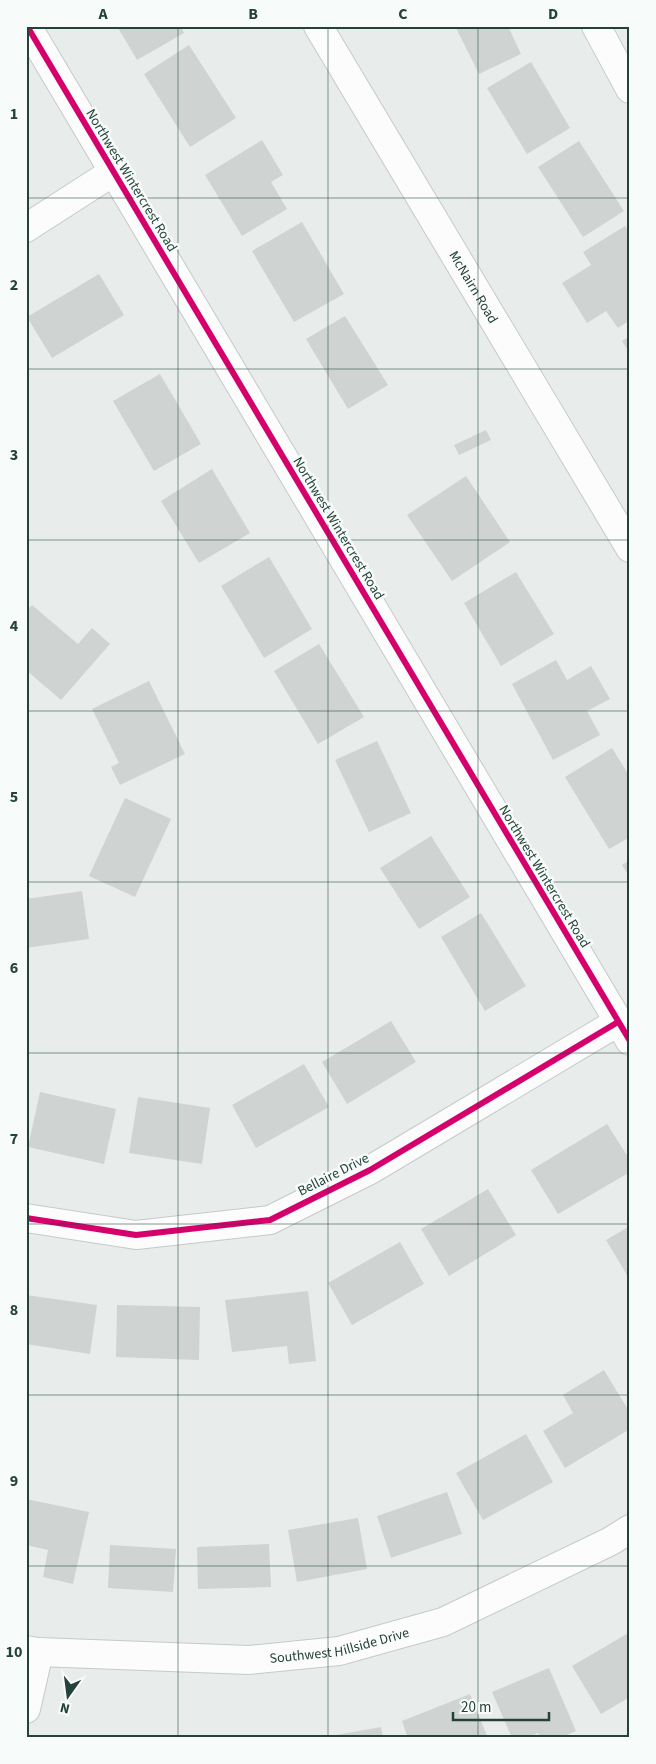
<svg xmlns="http://www.w3.org/2000/svg" width="656" height="1764" font-family="'Source Sans 3',sans-serif">
	<style>
		.building { fill: #cfd4d2 }
		.lines { fill: none; stroke-linecap: round; stroke-linejoin: round }
		.minor-casing { stroke: #c5cac8; stroke-width: 30 }
		.minor { stroke: #fcfcfc; stroke-width: 28 }
		.cycleway-casing { stroke: #f7fbf9; stroke-width: 9 }
		.cycleway { stroke: #d6006c; stroke-width: 6 }
		.grid { fill: none; stroke: #24423a; stroke-width: 1; stroke-opacity: 0.55 }
		.labels { text-anchor: middle; stroke-width: 5; stroke-linejoin: round; paint-order: stroke }
		.street-label { font-size: 14px; fill: #24423a; stroke: #f7fbf9 }
		.neatline { fill: none; stroke: #24423a; stroke-width: 2 }
		.grid-label { font-size: 16px; text-anchor: middle; font-weight: bold; fill: #24423a }
	</style>
	<rect width="100%" height="100%" fill="#e8edeb"/>
	<g class="building">
		<path d="M117 26H180L184 33 137 60Z"/>
		<path d="M455 26H508L521 54 479 74Z"/>
		<path d="M189 45 236 118 190 147 144 74Z"/>
		<path d="M531 62 570 128 527 154 487 88Z"/>
		<path d="M262 140 283 175 271 182 287 209 242 236 205 175Z"/>
		<path d="M579 141 624 211 583 237 538 167Z"/>
		<path d="M302 222 344 294 294 322 252 251Z"/>
		<path d="M625 226 630 233V320L618 328 606 311 587 323 562 283 591 265 583 252Z"/>
		<path d="M99 274 124 315 52 358 27 317Z"/>
		<path d="M345 316 388 385 348 409 306 339Z"/>
		<path d="M630 336V354L622 341Z"/>
		<path d="M160 374 201 444 154 471 113 401Z"/>
		<path d="M486 430 491 440 459 455 454 445Z"/>
		<path d="M212 469 250 533 199 563 161 501Z"/>
		<path d="M466 476 510 542 452 581 407 515Z"/>
		<path d="M269 557 312 629 264 658 221 586Z"/>
		<path d="M516 572 554 634 501 666 464 603Z"/>
		<path d="M32 605 78 644 92 628 110 644 61 700 26 670V612Z"/>
		<path d="M319 644 364 717 318 744 274 671Z"/>
		<path d="M556 660 567 680 591 666 610 699 587 711 600 735 553 760 512 684Z"/>
		<path d="M149 681 185 754 120 785 111 767 119 763 92 709Z"/>
		<path d="M377 741 411 813 369 832 335 760Z"/>
		<path d="M612 748 630 777V837L609 849 565 777Z"/>
		<path d="M125 798 171 819 135 897 89 876Z"/>
		<path d="M431 836 470 897 419 929 380 868Z"/>
		<path d="M630 860V878L622 865Z"/>
		<path d="M82 891 89 939 26 948V899Z"/>
		<path d="M481 913 526 986 485 1011 441 937Z"/>
		<path d="M391 1021 416 1062 347 1104 322 1062Z"/>
		<path d="M304 1064 329 1107 256 1148 232 1105Z"/>
		<path d="M40 1092 116 1109 104 1164 28 1147Z"/>
		<path d="M138 1097 210 1108 202 1164 129 1153Z"/>
		<path d="M607 1124 630 1160V1172L558 1214 531 1170Z"/>
		<path d="M488 1189 516 1235 449 1276 421 1229Z"/>
		<path d="M630 1226V1280L606 1240Z"/>
		<path d="M400 1242 424 1284 352 1325 328 1283Z"/>
		<path d="M308 1291 316 1361 289 1364 287 1346 232 1352 225 1300Z"/>
		<path d="M26 1295 97 1305 90 1354 26 1344Z"/>
		<path d="M117 1305 200 1307 199 1360 116 1357Z"/>
		<path d="M604 1370 630 1413V1429L565 1468 543 1431 573 1413 563 1395Z"/>
		<path d="M526 1434 553 1482 483 1520 456 1473Z"/>
		<path d="M447 1492 462 1534 391 1558 377 1516Z"/>
		<path d="M26 1499 89 1512 73 1584 43 1577 48 1550 26 1545Z"/>
		<path d="M358 1518 367 1569 297 1582 288 1530Z"/>
		<path d="M269 1544 271 1587 198 1589 197 1547Z"/>
		<path d="M110 1545 176 1549 173 1592 108 1588Z"/>
		<path d="M630 1632V1697L601 1714 572 1666Z"/>
		<path d="M549 1668 576 1731 560 1738H540L538 1733 526 1738H512L492 1692Z"/>
		<path d="M470 1694 487 1736 482 1738H408L402 1721Z"/>
		<path d="M381 1727 383 1738H325V1737Z"/>
	</g>
	<g class="lines">
		<g class="minor-casing">
			<g id="minor">
				<path d="M27 26 630 1041"/>
				<path id="s1" d="M318 26 630 548"/>
				<path d="M596 26 630 89"/>
				<path d="M26 228 113 172"/>
				<path d="M26 1218 136 1235 270 1220 370 1170 618 1022"/>
				<path id="s2" d="M26 1650 39 1652 249 1660 339 1651 443 1622 611 1541 630 1529"/>
				<path d="M26 1709 39 1652"/>
			</g>
		</g>
		<use href="#minor" class="minor"/>
		<g class="cycleway-casing">
			<g id="cycleway">
				<path d="M27 26 630 1041"/>
				<path d="M26 1218 136 1235 270 1220 370 1170 618 1022"/>
			</g>
		</g>
		<use href="#cycleway" class="cycleway"/>
	</g>
	<path class="grid" d="M178 26V1738M328 26V1738M478 26V1738M26 198H630M26 369H630M26 540H630M26 711H630M26 882H630M26 1053H630M26 1224H630M26 1395H630M26 1566H630"/>
	<g class="labels">
		<g class="street-label">
			<text transform="translate(132 180) rotate(59)" y="5">Northwest Wintercrest Road</text>
			<text dy="5" stroke="none"><textPath href="#s1" startOffset="304">McNairn Road</textPath></text>
			<text transform="translate(339 528) rotate(59)" y="5">Northwest Wintercrest Road</text>
			<text transform="translate(545 876) rotate(59)" y="5">Northwest Wintercrest Road</text>
			<text transform="translate(333 1174) rotate(-27)" y="5">Bellaire Drive</text>
			<text dy="5" stroke="none"><textPath href="#s2" startOffset="315">Southwest Hillside Drive</textPath></text>
		</g>
	</g>
	<rect width="656" height="1764" fill="none" stroke="#f7fbf9" stroke-width="55"/>
	<g transform="translate(68 1696) rotate(194)" stroke="#f7fbf9" stroke-width="4" paint-order="stroke">
	<path d="M0-4L9 19L0 12L-9 19Z" fill="#24423a"/>
	<text y="-8" font-size="14" font-weight="bold" text-anchor="middle" fill="#24423a">N</text>
	</g>
	<path d="M453 1712v8h96v-8" fill="none" stroke="#24423a" stroke-width="2.5"/>
	<text x="461" y="1712" font-size="15" fill="#24423a" stroke="#f7fbf9" stroke-width="4" paint-order="stroke">20 m</text>
	<rect x="28" y="28" width="600" height="1708" class="neatline"/>
	<g class="grid-label">
		<text x="103" y="19">A</text>
		<text x="253" y="19">B</text>
		<text x="403" y="19">C</text>
		<text x="553" y="19">D</text>
		<text x="14" y="119">1</text>
		<text x="14" y="290">2</text>
		<text x="14" y="460">3</text>
		<text x="14" y="631">4</text>
		<text x="14" y="802">5</text>
		<text x="14" y="973">6</text>
		<text x="14" y="1144">7</text>
		<text x="14" y="1315">8</text>
		<text x="14" y="1486">9</text>
		<text x="14" y="1657">10</text>
	</g>
</svg>
